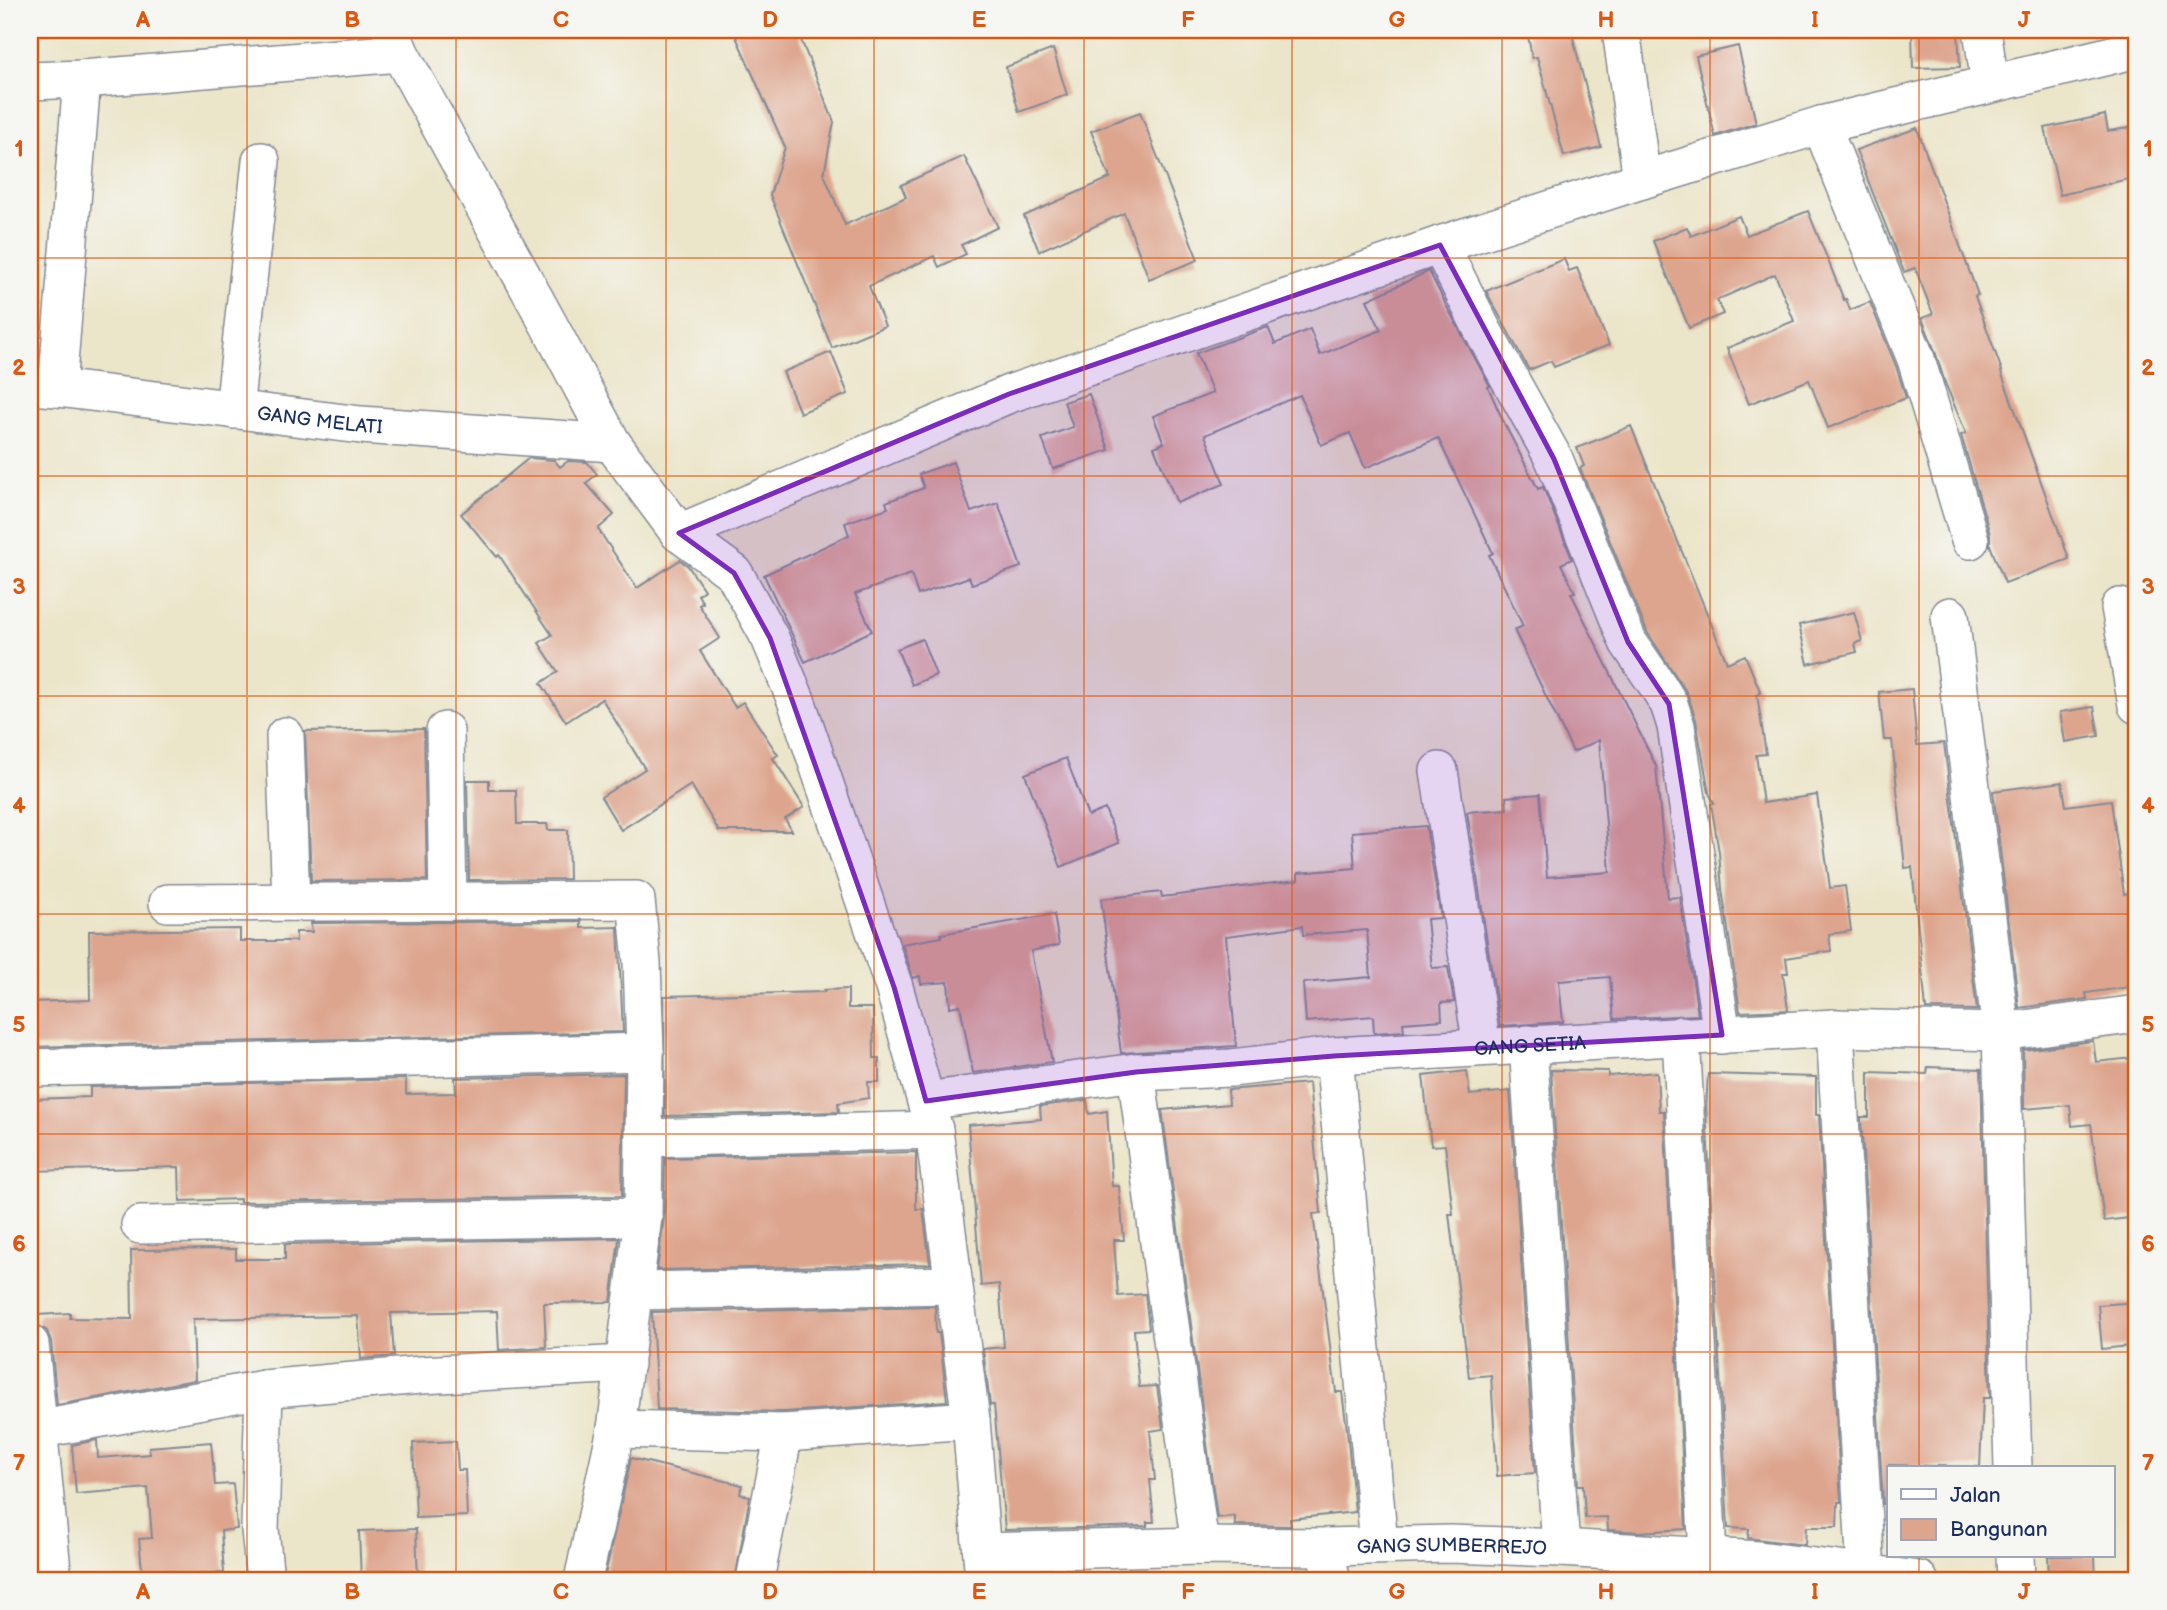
<svg xmlns="http://www.w3.org/2000/svg" width="2167" height="1610" font-family="'Balsamiq Sans',sans-serif">
	<style>
		.building { fill: #dda58e }
		.lines { fill: none; stroke-linecap: round; stroke-linejoin: round }
		.minor-casing { stroke: #838a94; stroke-width: 40 }
		.minor { stroke: #fff; stroke-width: 37 }
		.marked { fill: #7b2cbf; fill-opacity: 0.2; stroke: #7b2cbf; stroke-width: 5; stroke-linejoin: round }
		.grid { fill: none; stroke: #de5710; stroke-width: 2; stroke-opacity: 0.55 }
		.labels { text-anchor: middle; stroke-width: 6; stroke-linejoin: round; paint-order: stroke }
		.street-label { font-size: 19px; fill: #1b2f5e; stroke: #f6f6f2 }
		.neatline { fill: none; stroke: #de5710; stroke-width: 2.5 }
		.grid-label { font-size: 23px; text-anchor: middle; font-weight: bold; fill: #de5710 }
	</style>
	<rect width="100%" height="100%" fill="#f6f6f2"/>
	<filter id="ink" filterUnits="userSpaceOnUse"><feTurbulence type="fractalNoise" baseFrequency=".0143" numOctaves="2"/><feDisplacementMap in="SourceGraphic" scale="14" xChannelSelector="R" yChannelSelector="G"/><feConvolveMatrix kernelMatrix="1 2 1 2 8 2 1 2 1" color-interpolation-filters="sRGB"/></filter>
	<filter id="wash" filterUnits="userSpaceOnUse"><feTurbulence type="fractalNoise" baseFrequency=".00686" numOctaves="4" result="noise"/><feDisplacementMap in="SourceGraphic" scale="28" xChannelSelector="R" yChannelSelector="G"/><feGaussianBlur stdDeviation="1.57" result="paint"/><feColorMatrix in="noise" values="0 0 0 0 0 0 0 0 0 0 0 0 0 0 0 0 0 1.4 0 .05"/><feComposite in="paint" operator="in"/></filter>
	<g filter="url(#wash)">
		<rect width="100%" height="100%" fill="#ebe5c9"/>
		<g id="blocks">
			<g class="building">
				<path d="M733 30H797L834 122 824 174 845 225 906 197 901 185 964 156 998 227 961 245 966 254 939 267 934 256 869 286 885 326 832 348 770 195 785 147Z"/>
				<path d="M1527 30H1571L1601 147 1564 156 1537 57 1532 58Z"/>
				<path d="M1912 30H1958L1960 67 1913 68Z"/>
				<path d="M1738 46 1756 123 1715 136 1696 56Z"/>
				<path d="M1053 49 1067 95 1019 112 1006 67Z"/>
				<path d="M1140 112 1198 260 1149 279 1124 213 1039 251 1024 216 1110 178 1091 131Z"/>
				<path d="M2105 115 2108 131 2137 127V177L2060 195 2045 128Z"/>
				<path d="M1917 128 1978 295 1975 296 2002 371 2001 372 2069 559 2005 583 1990 545V534L1961 435 1966 433 1945 383 1935 351 1922 318 1933 314 1915 268 1904 272 1856 150Z"/>
				<path d="M1808 211 1844 300 1846 299 1850 310 1870 302 1896 366 1906 398 1828 428 1809 380 1749 404 1727 348 1794 321 1775 274 1717 300 1723 314 1689 328 1653 241 1687 227 1691 236 1739 216 1747 235Z"/>
				<path d="M1564 259 1569 271 1577 268 1609 345 1554 367 1551 361 1529 370 1486 291Z"/>
				<path d="M1429 271 1447 307 1490 386 1488 387 1504 423 1538 489 1543 487 1572 559 1561 564 1575 592 1571 593 1656 766 1668 898 1680 897 1698 1015 1614 1019 1610 977 1559 981 1563 1022 1500 1026 1467 812 1507 809 1506 797 1540 794 1547 877 1610 872 1599 740 1573 752 1514 630 1523 626 1489 555 1493 553 1438 438 1365 468 1350 433 1321 445 1300 395 1205 435 1224 484 1177 503 1154 447 1164 443 1153 416 1213 393 1196 353 1268 327 1275 344 1310 329 1320 355 1381 330 1367 300Z"/>
				<path d="M831 352 848 394 800 413 783 372Z"/>
				<path d="M1089 394 1109 450 1053 469 1042 438 1073 427 1064 402Z"/>
				<path d="M1631 426 1727 663 1745 655 1761 693 1757 695 1766 754 1756 755 1763 803 1817 795 1830 888 1845 886 1851 931 1829 934 1831 951 1786 958 1788 973H1783L1788 1010 1740 1012 1722 889 1719 852 1711 804 1714 803 1709 793 1696 720 1687 693 1647 632 1580 468 1584 466 1577 448Z"/>
				<path d="M529 458 554 460 560 467 568 461 587 462 597 474 586 483 614 515 598 529 637 588 680 560 688 566 704 590 698 595 703 603 699 605 720 638 700 651 735 707 743 702 778 755 773 758 804 807 785 819 792 831H719L691 785 621 830 601 797 645 769 602 699 566 722 541 683 558 672 539 643 552 635 499 555 497 557 461 514Z"/>
				<path d="M953 462 971 512 998 503 1021 567 972 584 969 577 918 595 911 574 855 594 872 631 805 662 764 575 849 535 845 523 888 508 886 502 924 488 919 474Z"/>
				<path d="M1854 612 1862 641 1855 643 1857 652 1808 664 1799 625Z"/>
				<path d="M922 639 936 675 912 685 897 649Z"/>
				<path d="M1912 689 1917 745 1944 743 1977 1010 1926 1009 1912 867 1905 868 1892 740H1884L1879 692Z"/>
				<path d="M2094 707 2099 736 2065 742 2060 712Z"/>
				<path d="M424 729 427 880 311 881 305 731Z"/>
				<path d="M1066 758 1088 816 1105 809 1119 843 1061 867 1025 774Z"/>
				<path d="M467 780H489V790H516L517 824H547L548 830H568L569 879 469 880Z"/>
				<path d="M2062 782 2066 806 2111 800 2124 894 2134 892 2137 913V986L2086 993 2087 999 2019 1008 1993 791Z"/>
				<path d="M1426 826 1441 918 1427 919 1432 968 1448 967 1454 1002 1441 1003 1442 1020 1403 1023 1404 1031 1374 1033 1373 1016 1306 1022 1303 983 1371 977 1367 930 1303 935 1302 926 1226 936 1236 1046 1121 1053 1101 899 1161 892 1162 897 1298 880V873L1355 868 1352 832Z"/>
				<path d="M1054 914 1059 945 1031 951 1052 1062 973 1073 960 1005 950 1007 948 982 921 984 920 976 913 978 902 944 942 937 941 934Z"/>
				<path d="M581 921V928L618 927 623 1032 30 1047V1002L90 1000 89 931 240 929V941H296V932H312L311 923Z"/>
				<path d="M848 989V1008H873L874 1058H879V1082H868L869 1098 838 1103 839 1112 665 1116 664 996 824 992V990Z"/>
				<path d="M2093 1041 2096 1062 2133 1058 2137 1101V1217L2104 1221 2091 1124 2072 1126 2070 1105 2024 1109 2023 1050Z"/>
				<path d="M1928 1067 1981 1069 1990 1398H1983L1980 1467 1889 1465V1504H1883L1861 1117H1869V1072L1927 1074Z"/>
				<path d="M1551 1070 1608 1071V1076L1657 1072 1659 1111H1664L1686 1529 1639 1532 1608 1530 1607 1517 1585 1518 1583 1485H1578Z"/>
				<path d="M1467 1071 1470 1095 1510 1091 1535 1473 1497 1476 1491 1375 1469 1377 1449 1214H1453L1445 1145 1431 1146 1423 1076Z"/>
				<path d="M624 1074 622 1196 240 1202V1199L180 1201 179 1167 30 1171V1099L90 1097V1087L406 1079V1094L456 1093 455 1078Z"/>
				<path d="M1708 1074 1816 1077V1115H1819L1841 1502H1838L1837 1527H1806L1805 1545 1748 1538 1749 1529 1728 1528 1706 1108Z"/>
				<path d="M1309 1083 1321 1213 1313 1214 1336 1392H1342L1347 1430 1355 1512 1290 1519 1291 1526 1235 1525V1516L1217 1518 1162 1110 1229 1104 1228 1090Z"/>
				<path d="M1087 1100 1089 1114 1107 1111 1112 1186H1119L1124 1240H1114L1118 1296 1145 1294 1149 1329 1134 1330 1139 1387 1157 1386 1163 1429 1150 1431 1155 1480H1150L1154 1522H1147V1526L1005 1530 994 1405H990L983 1349 1004 1347 999 1284 981 1286 968 1125 1041 1119 1040 1106Z"/>
				<path d="M916 1152V1209H923L930 1264 657 1270 664 1217 665 1158Z"/>
				<path d="M619 1238 611 1302 544 1303 546 1347 499 1350 497 1311 391 1313 394 1356 361 1359 358 1316 193 1319 195 1380 57 1405 51 1341 47 1331 38 1325V1315L70 1313V1318L132 1319 131 1250 236 1249V1259H285V1244Z"/>
				<path d="M2137 1302V1345L2102 1349 2098 1305Z"/>
				<path d="M935 1306 936 1333H939L947 1401 784 1412 657 1409 652 1312Z"/>
				<path d="M97 1440 98 1458 150 1454 149 1447 211 1442 215 1485 233 1484 237 1529 221 1531 224 1573 167 1577V1580H143L139 1539 152 1538 148 1488 76 1494 72 1445Z"/>
				<path d="M456 1441 458 1470H465L467 1516 416 1518 413 1443Z"/>
				<path d="M631 1458 742 1485 740 1494 750 1496 735 1580H604Z"/>
				<path d="M416 1529 418 1580H361L359 1531Z"/>
				<path d="M2048 1556H2095L2096 1580H2049Z"/>
				<path d="M1051 1571 1052 1580H1009L1008 1572Z"/>
			</g>
		</g>
	</g>
	<g filter="url(#ink)">
		<use href="#blocks" fill-opacity="0" stroke="#838a94" stroke-width="2"/>
		<g class="lines">
			<g class="minor-casing">
				<g id="minor">
					<path d="M391 30 400 53 550 327 612 443 679 533 734 573 770 638 796 700 894 987 934 1130 971 1420 984 1580"/>
					<path d="M1621 30 1642 180"/>
					<path d="M1982 30 1990 83"/>
					<path d="M30 81 82 79 400 53"/>
					<path d="M1821 125 1916 359 1970 540"/>
					<path d="M1440 245 1482 329 1554 459 1628 642 1658 686 1669 704 1676 726 1722 1035"/>
					<path id="s1" d="M30 386 57 388 361 425 612 443"/>
					<path d="M57 388 82 79"/>
					<path d="M234 410 261 161"/>
					<path d="M679 533 1009 394 1440 245 1642 180 1821 125 2137 49"/>
					<path d="M2120 607 2137 705"/>
					<path d="M1950 616 2001 1032 2013 1468"/>
					<path d="M445 731 448 901"/>
					<path d="M285 736 291 902"/>
					<path d="M1439 771 1482 1047"/>
					<path d="M168 903 636 900 642 962 645 1052 643 1217 616 1429 583 1580"/>
					<path d="M1835 1028 1866 1573"/>
					<path d="M1681 1035 1708 1556"/>
					<path d="M1528 1044 1561 1548"/>
					<path d="M1334 1056 1379 1544"/>
					<path d="M30 1068 645 1052"/>
					<path d="M1136 1072 1200 1546"/>
					<path id="s2" d="M926 1101 1136 1072 1231 1068 1334 1056 1835 1028 2001 1032 2137 1014"/>
					<path d="M644 1138 934 1130"/>
					<path d="M140 1225 643 1217"/>
					<path d="M635 1291 953 1285"/>
					<path d="M30 1344 53 1580"/>
					<path d="M264 1389 260 1529 265 1580"/>
					<path d="M616 1429 784 1433 971 1420"/>
					<path d="M30 1431 264 1389 421 1375 625 1364"/>
					<path d="M1326 1547 1331 1580"/>
					<path id="s3" d="M983 1552 1200 1546 1326 1547 1450 1544 1561 1548 1759 1560 1919 1580"/>
					<path d="M2015 1556 2016 1580"/>
					<path d="M755 1580 784 1433"/>
				</g>
			</g>
			<use href="#minor" class="minor"/>
		</g>
	</g>
	<path class="marked" d="M1440 245 1554 459 1628 642 1669 704 1722 1035 1334 1056 1136 1072 926 1101 894 987 770 638 734 573 679 533 1009 394Z"/>
	<path class="grid" d="M247 30V1580M456 30V1580M666 30V1580M874 30V1580M1084 30V1580M1292 30V1580M1502 30V1580M1710 30V1580M1919 30V1468M30 258H2137M30 476H2137M30 696H2137M30 914H2137M30 1134H2137M30 1352H2137M1919 1556V1580"/>
	<g class="labels">
		<g class="street-label">
			<text dy="7" stroke="none"><textPath href="#s1" startOffset="292">GANG MELATI</textPath></text>
			<text dy="7" stroke="none"><textPath href="#s2" startOffset="607">GANG SETIA</textPath></text>
			<text dy="7" stroke="none"><textPath href="#s3" startOffset="469">GANG SUMBERREJO</textPath></text>
		</g>
	</g>
	<rect width="2167" height="1610" fill="none" stroke="#f6f6f2" stroke-width="77"/>
	<rect x="1887" y="1466" width="228" height="91" fill="#f6f6f2" stroke="#9ea6b7" stroke-width="2"/>
	<rect x="1901" y="1489" width="35" height="10" fill="#ffffff" stroke="#9ea6b7" stroke-width="2"/>
	<text x="1950" y="1502" font-size="21" fill="#1b2f5e">Jalan</text>
	<rect x="1901" y="1519" width="35" height="21" fill="#dda58e" stroke="#9ea6b7" stroke-width="2"/>
	<text x="1950" y="1536" font-size="21" fill="#1b2f5e">Bangunan</text>
	<rect x="38" y="38" width="2090" height="1534" class="neatline"/>
	<g class="grid-label">
		<text x="143" y="27">A</text>
		<text x="352" y="27">B</text>
		<text x="561" y="27">C</text>
		<text x="770" y="27">D</text>
		<text x="979" y="27">E</text>
		<text x="1188" y="27">F</text>
		<text x="1397" y="27">G</text>
		<text x="1606" y="27">H</text>
		<text x="1815" y="27">I</text>
		<text x="2024" y="27">J</text>
		<text x="19" y="156">1</text>
		<text x="2148" y="156">1</text>
		<text x="19" y="375">2</text>
		<text x="2148" y="375">2</text>
		<text x="19" y="594">3</text>
		<text x="2148" y="594">3</text>
		<text x="19" y="813">4</text>
		<text x="2148" y="813">4</text>
		<text x="19" y="1032">5</text>
		<text x="2148" y="1032">5</text>
		<text x="19" y="1251">6</text>
		<text x="2148" y="1251">6</text>
		<text x="19" y="1470">7</text>
		<text x="2148" y="1470">7</text>
		<text x="143" y="1599">A</text>
		<text x="352" y="1599">B</text>
		<text x="561" y="1599">C</text>
		<text x="770" y="1599">D</text>
		<text x="979" y="1599">E</text>
		<text x="1188" y="1599">F</text>
		<text x="1397" y="1599">G</text>
		<text x="1606" y="1599">H</text>
		<text x="1815" y="1599">I</text>
		<text x="2024" y="1599">J</text>
	</g>
</svg>
